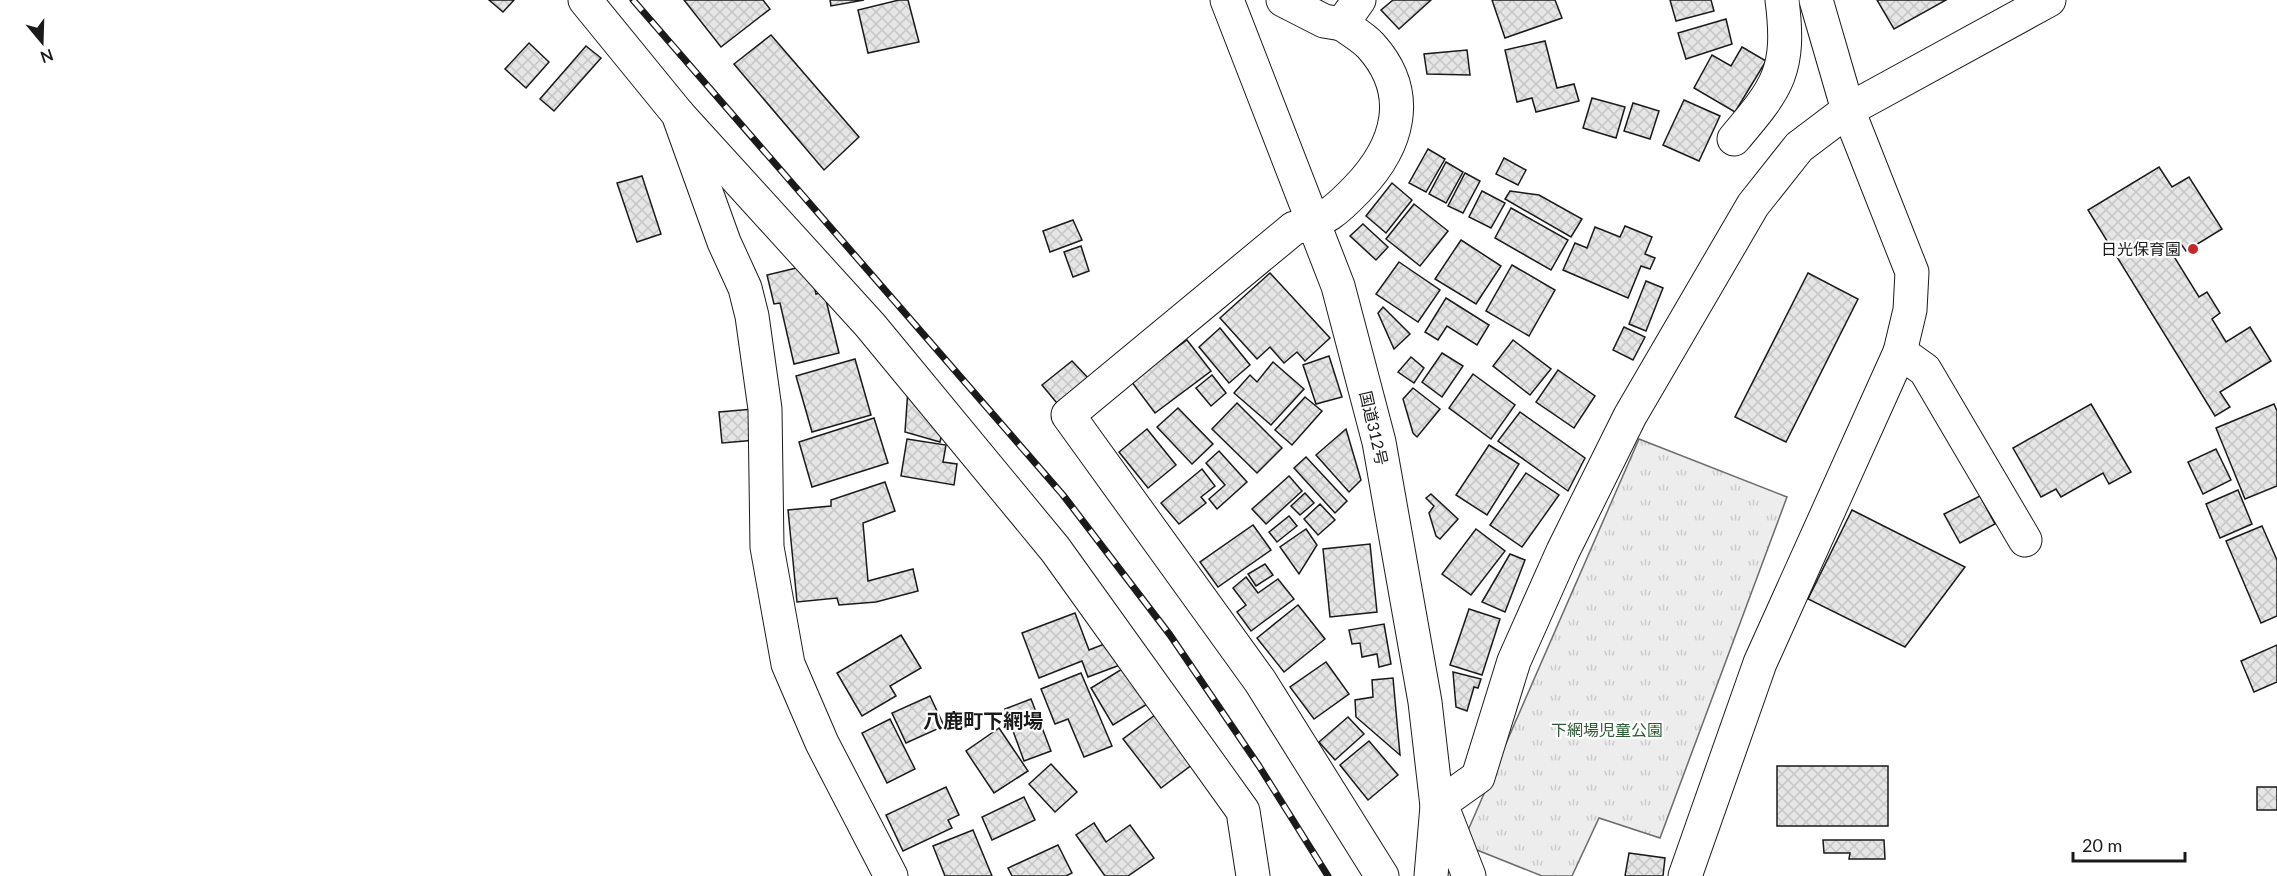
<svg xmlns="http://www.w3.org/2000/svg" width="2277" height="876" font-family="Lato,'Noto Sans JP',sans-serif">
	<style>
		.park { fill: url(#park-tufts); stroke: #6a6a6a; stroke-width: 1.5 }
		.building { fill: url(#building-cross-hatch); stroke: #1a1a1a; stroke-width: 1.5 }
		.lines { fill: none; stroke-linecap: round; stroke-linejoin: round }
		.minor-casing { stroke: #1a1a1a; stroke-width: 35 }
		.highway-casing { stroke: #1a1a1a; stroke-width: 35 }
		.minor { stroke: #fff; stroke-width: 33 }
		.highway { stroke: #fff; stroke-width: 33 }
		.rail-casing { stroke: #1a1a1a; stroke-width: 7 }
		.rail { stroke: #fff; stroke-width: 4.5; stroke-dasharray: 14; stroke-linecap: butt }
		.poi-dot { fill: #c62828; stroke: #fff; stroke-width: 2 }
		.labels { text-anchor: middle; stroke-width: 4.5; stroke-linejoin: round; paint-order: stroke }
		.poi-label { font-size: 16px; fill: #1a1a1a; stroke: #fff; text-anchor: end }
		.street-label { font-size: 16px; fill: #1a1a1a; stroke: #fff }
		.park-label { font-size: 16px; fill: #2b5a34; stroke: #fff }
		.quarter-label { font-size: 20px; font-weight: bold; fill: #1a1a1a; stroke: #fff }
	</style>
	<defs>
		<pattern id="park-tufts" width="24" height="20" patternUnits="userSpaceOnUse" patternTransform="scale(1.5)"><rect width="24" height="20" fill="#ededed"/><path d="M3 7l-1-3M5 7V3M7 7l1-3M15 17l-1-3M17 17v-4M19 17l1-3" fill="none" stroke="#cbcbcb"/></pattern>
		<pattern id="building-cross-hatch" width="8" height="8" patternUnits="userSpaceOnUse" patternTransform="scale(1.5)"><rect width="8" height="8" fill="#e6e6e6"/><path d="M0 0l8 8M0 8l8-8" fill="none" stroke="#c5c5c5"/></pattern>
	</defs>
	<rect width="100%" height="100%" fill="#fff"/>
	<path class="park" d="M1639 439 1787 497 1660 838 1599 818 1572 876H1542L1462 844Z"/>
	<g class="building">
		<path d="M489 0H514L503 12Z"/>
		<path d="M684 0H763L770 9 721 47Z"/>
		<path d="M830 0H864L831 6Z"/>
		<path d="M899 0H908L919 42 868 53 858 10Z"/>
		<path d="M1393 0H1431L1399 29 1381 10Z"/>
		<path d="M1492 0H1555L1562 18 1505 38Z"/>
		<path d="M1670 0H1711L1714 11 1676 21Z"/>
		<path d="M1877 0H1946L1894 29Z"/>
		<path d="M1726 19 1732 44 1686 59 1678 33Z"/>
		<path d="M771 35 859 137 824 170 734 64Z"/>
		<path d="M1545 41 1557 88 1574 84 1579 101 1536 112 1532 98 1517 102 1505 50Z"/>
		<path d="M529 43 549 62 526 88 505 69Z"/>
		<path d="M586 46 601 58 554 111 540 99Z"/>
		<path d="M1742 47 1766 61 1735 112 1694 88 1712 55 1731 66Z"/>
		<path d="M1467 50 1470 75 1427 74 1424 54Z"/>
		<path d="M1592 98 1625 107 1616 138 1583 128Z"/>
		<path d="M1684 100 1720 116 1699 161 1663 145Z"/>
		<path d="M1633 103 1659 111 1650 139 1624 131Z"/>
		<path d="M1428 149 1445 159 1426 192 1409 183Z"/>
		<path d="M1504 158 1526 170 1518 185 1496 174Z"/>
		<path d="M1446 162 1463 172 1446 203 1429 194Z"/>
		<path d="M2159 167 2172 187 2189 177 2222 229 2186 251 2181 244 2170 250 2199 297 2207 292 2220 313 2212 319 2226 342 2250 327 2271 361 2220 392 2230 407 2215 416 2088 210Z"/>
		<path d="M1465 173 1480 181 1463 213 1448 206Z"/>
		<path d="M642 176 661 234 637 242 617 183Z"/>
		<path d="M1392 183 1412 200 1386 233 1366 216Z"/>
		<path d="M1482 191 1505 203 1491 228 1469 217Z"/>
		<path d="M1510 191 1539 195 1582 219 1571 237 1505 199Z"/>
		<path d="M1414 204 1448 231 1420 266 1386 239Z"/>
		<path d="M1511 208 1568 240 1551 270 1495 238Z"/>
		<path d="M1073 220 1082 240 1050 252 1043 231Z"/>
		<path d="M1363 224 1388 247 1376 260 1350 236Z"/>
		<path d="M1625 226 1652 237 1645 254 1655 258 1650 269 1641 266 1628 298 1563 270 1575 243 1587 248 1595 227 1620 237Z"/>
		<path d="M1461 240 1501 266 1476 304 1435 279Z"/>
		<path d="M1081 246 1089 271 1073 277 1064 252Z"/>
		<path d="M1399 262 1440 290 1418 322 1376 294Z"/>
		<path d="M809 265 816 294 824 292 839 353 794 364 780 303 774 304 767 275Z"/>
		<path d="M1512 265 1555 290 1529 336 1486 311Z"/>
		<path d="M1270 273 1330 338 1305 361 1297 352 1284 363 1270 347 1257 359 1220 318Z"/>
		<path d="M1808 273 1858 299 1786 442 1735 417Z"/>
		<path d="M1646 281 1663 288 1646 331 1629 324Z"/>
		<path d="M1446 298 1489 325 1477 345 1447 326 1438 340 1425 332Z"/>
		<path d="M1383 307 1410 334 1394 349 1378 313Z"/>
		<path d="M1624 327 1645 337 1633 360 1613 350Z"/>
		<path d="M1220 328 1250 365 1229 383 1199 347Z"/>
		<path d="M1187 340 1211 371 1155 413 1131 381Z"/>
		<path d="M1513 340 1551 369 1530 395 1493 366Z"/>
		<path d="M1442 353 1463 366 1442 397 1422 382Z"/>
		<path d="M1329 356 1342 397 1316 404 1303 365Z"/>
		<path d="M1411 357 1424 368 1414 383 1398 372Z"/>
		<path d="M855 359 871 415 812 432 796 376Z"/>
		<path d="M1072 361 1091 381 1061 408 1042 385Z"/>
		<path d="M1273 362 1304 389 1271 425 1234 393 1250 375 1257 382Z"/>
		<path d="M1558 370 1595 396 1574 428 1536 402Z"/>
		<path d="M1473 374 1515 405 1491 439 1449 408Z"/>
		<path d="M1212 375 1226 393 1211 406 1196 388Z"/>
		<path d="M1413 388 1440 409 1417 437 1413 433 1403 399Z"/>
		<path d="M908 389 944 425 940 442 905 432Z"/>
		<path d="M1305 397 1322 411 1292 445 1275 430Z"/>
		<path d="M1237 403 1282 448 1257 473 1212 429Z"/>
		<path d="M2091 404 2131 472 2109 484 2103 473 2061 497 2056 489 2041 497 2013 448Z"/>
		<path d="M2274 404 2277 411V486L2245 499 2216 428Z"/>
		<path d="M1178 408 1213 444 1192 464 1157 427Z"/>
		<path d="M753 409 756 440 722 443 719 412Z"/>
		<path d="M1520 412 1585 458 1568 491 1498 441Z"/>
		<path d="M874 418 888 463 812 487 799 442Z"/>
		<path d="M1147 429 1176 465 1148 488 1119 452Z"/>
		<path d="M1346 429 1361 480 1349 492 1316 455Z"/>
		<path d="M907 439 946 445 943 462 957 464 954 485 901 476Z"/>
		<path d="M1489 445 1519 464 1487 515 1456 495Z"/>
		<path d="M2216 449 2231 480 2203 494 2188 462Z"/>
		<path d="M1219 451 1247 482 1217 509 1209 499 1225 485 1206 463Z"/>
		<path d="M1306 457 1347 501 1335 513 1294 468Z"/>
		<path d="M1202 469 1215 486 1201 497 1206 503 1179 524 1161 503Z"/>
		<path d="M1526 473 1559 495 1522 547 1490 525Z"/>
		<path d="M1289 476 1302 491 1266 524 1252 509Z"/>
		<path d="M885 482 895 511 863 523 868 581 913 569 918 591 876 602 839 605 837 598 797 602 788 510 831 506V500Z"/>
		<path d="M2238 490 2252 524 2220 538 2206 504Z"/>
		<path d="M1305 493 1314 503 1300 515 1291 506Z"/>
		<path d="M1431 494 1458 519 1440 539 1436 536 1429 513 1434 506 1426 498Z"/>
		<path d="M1980 496 1995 524 1960 543 1944 514Z"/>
		<path d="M1320 504 1335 520 1318 535 1304 519Z"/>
		<path d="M1852 510 1965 567 1905 647 1808 599Z"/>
		<path d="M1289 516 1297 526 1277 542 1269 532Z"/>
		<path d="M1253 525 1271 550 1218 587 1200 562Z"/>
		<path d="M2262 526 2277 560V616L2261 623 2226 541Z"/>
		<path d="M1306 529 1317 545 1299 574 1280 547Z"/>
		<path d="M1476 529 1505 551 1471 595 1442 574Z"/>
		<path d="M1370 544 1377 612 1330 617 1323 549Z"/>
		<path d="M1510 554 1525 560 1505 612 1482 602Z"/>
		<path d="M1265 564 1273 575 1256 586 1248 574Z"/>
		<path d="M1246 577 1258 593 1278 579 1294 599 1251 631 1237 612 1246 605 1233 588Z"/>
		<path d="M1298 605 1325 639 1284 672 1257 638Z"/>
		<path d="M1469 609 1500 619 1482 675 1450 665Z"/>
		<path d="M1075 613 1089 650 1112 641 1120 665 1088 677 1082 661 1039 678 1022 633Z"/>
		<path d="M1384 624 1391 664 1379 667 1377 654 1362 657 1360 643 1352 644 1349 630Z"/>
		<path d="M901 635 921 668 890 686 896 696 862 716 837 673Z"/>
		<path d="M2277 645V682L2254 692 2241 661Z"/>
		<path d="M1326 662 1349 694 1314 719 1290 687Z"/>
		<path d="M1127 666 1149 703 1113 725 1091 688Z"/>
		<path d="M1453 672 1481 679 1478 688 1474 687 1467 711 1456 707Z"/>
		<path d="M1081 673 1112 746 1084 757 1068 719 1055 724 1041 689Z"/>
		<path d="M1393 678 1400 755 1356 717 1355 700 1373 697 1372 680Z"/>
		<path d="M930 696 944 726 906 743 892 713Z"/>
		<path d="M1031 699 1051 751 1024 761 1005 709Z"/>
		<path d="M1155 715 1193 764 1161 788 1123 739Z"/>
		<path d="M1348 717 1364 734 1335 760 1319 742Z"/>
		<path d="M890 719 915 769 887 783 862 733Z"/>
		<path d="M999 728 1028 771 994 793 966 751Z"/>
		<path d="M1369 741 1398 775 1368 800 1340 765Z"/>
		<path d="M1051 764 1077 792 1055 812 1029 784Z"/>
		<rect x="1777" y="766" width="111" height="60"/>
		<path d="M946 787 959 815 948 820 952 828 903 851 886 815Z"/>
		<rect x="2257" y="787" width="20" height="23"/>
		<path d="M1024 797 1035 820 992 840 982 817Z"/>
		<path d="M1094 823 1106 842 1130 825 1154 858 1128 876H1105L1076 835Z"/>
		<path d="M973 830 992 876H945L933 846Z"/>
		<path d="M1823 840H1884L1885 859H1849L1850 853H1824Z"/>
		<path d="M1058 845 1072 873 1066 876H1012L1008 868Z"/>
		<path d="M1629 853 1665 858 1663 876H1625Z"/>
	</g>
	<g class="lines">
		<g class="minor-casing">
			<g id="minor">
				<path d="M585 0 678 114 724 242 745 288 752 316 765 409 767 547 788 664 822 743 891 876"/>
				<path d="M1283 0 1324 21 1342 24"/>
				<path d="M1359 0 1342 24C1352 31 1364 38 1371 46 1414 94 1398 146 1358 188 1339 208 1322 224 1294 228L1068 415 1260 681 1382 876"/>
				<path d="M678 114 870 325 1055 549 1243 811 1253 876"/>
				<path d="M1734 139C1778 87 1791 71 1782 0"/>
				<path d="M1900 352 1925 370 2025 540"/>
				<path d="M1441 804 1469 876"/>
				<path d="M1437 806 1478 777 1514 661 1563 551 1630 416 1753 205 1799 147 1848 110 2049 0"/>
				<path d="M1685 876 1760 663 1900 352 1910 310 1912 272 1848 110 1816 0"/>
			</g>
		</g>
		<g class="highway-casing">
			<path id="highway" d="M1227 0 1338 286 1379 442 1425 702 1437 806 1431 876"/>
		</g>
		<use href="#minor" class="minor"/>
		<use href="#highway" class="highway"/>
		<g class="rail-casing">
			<path id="rail" d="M633 0 1063 495 1170 635 1259 766 1328 876"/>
		</g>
		<use href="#rail" class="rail"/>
	</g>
	<circle class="poi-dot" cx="2193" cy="249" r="6"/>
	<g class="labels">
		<g class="poi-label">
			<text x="2181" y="255">日光保育園</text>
		</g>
		<g class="street-label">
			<text transform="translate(1374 428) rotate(77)" y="6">国道312号</text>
		</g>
		<g class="park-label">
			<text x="1607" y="736">下網場児童公園</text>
		</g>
		<g class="quarter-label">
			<text x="983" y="728">八鹿町下網場</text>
		</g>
	</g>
	<g transform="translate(42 42) rotate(161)" stroke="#ffffff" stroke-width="4.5" paint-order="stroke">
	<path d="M0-4.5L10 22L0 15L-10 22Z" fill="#1a1a1a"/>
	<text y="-9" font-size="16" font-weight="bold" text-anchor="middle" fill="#1a1a1a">N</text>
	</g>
	<path d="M2073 852v9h112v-9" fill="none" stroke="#1a1a1a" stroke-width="3"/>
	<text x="2082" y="852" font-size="18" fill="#1a1a1a" stroke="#ffffff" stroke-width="4.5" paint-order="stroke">20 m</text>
</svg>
